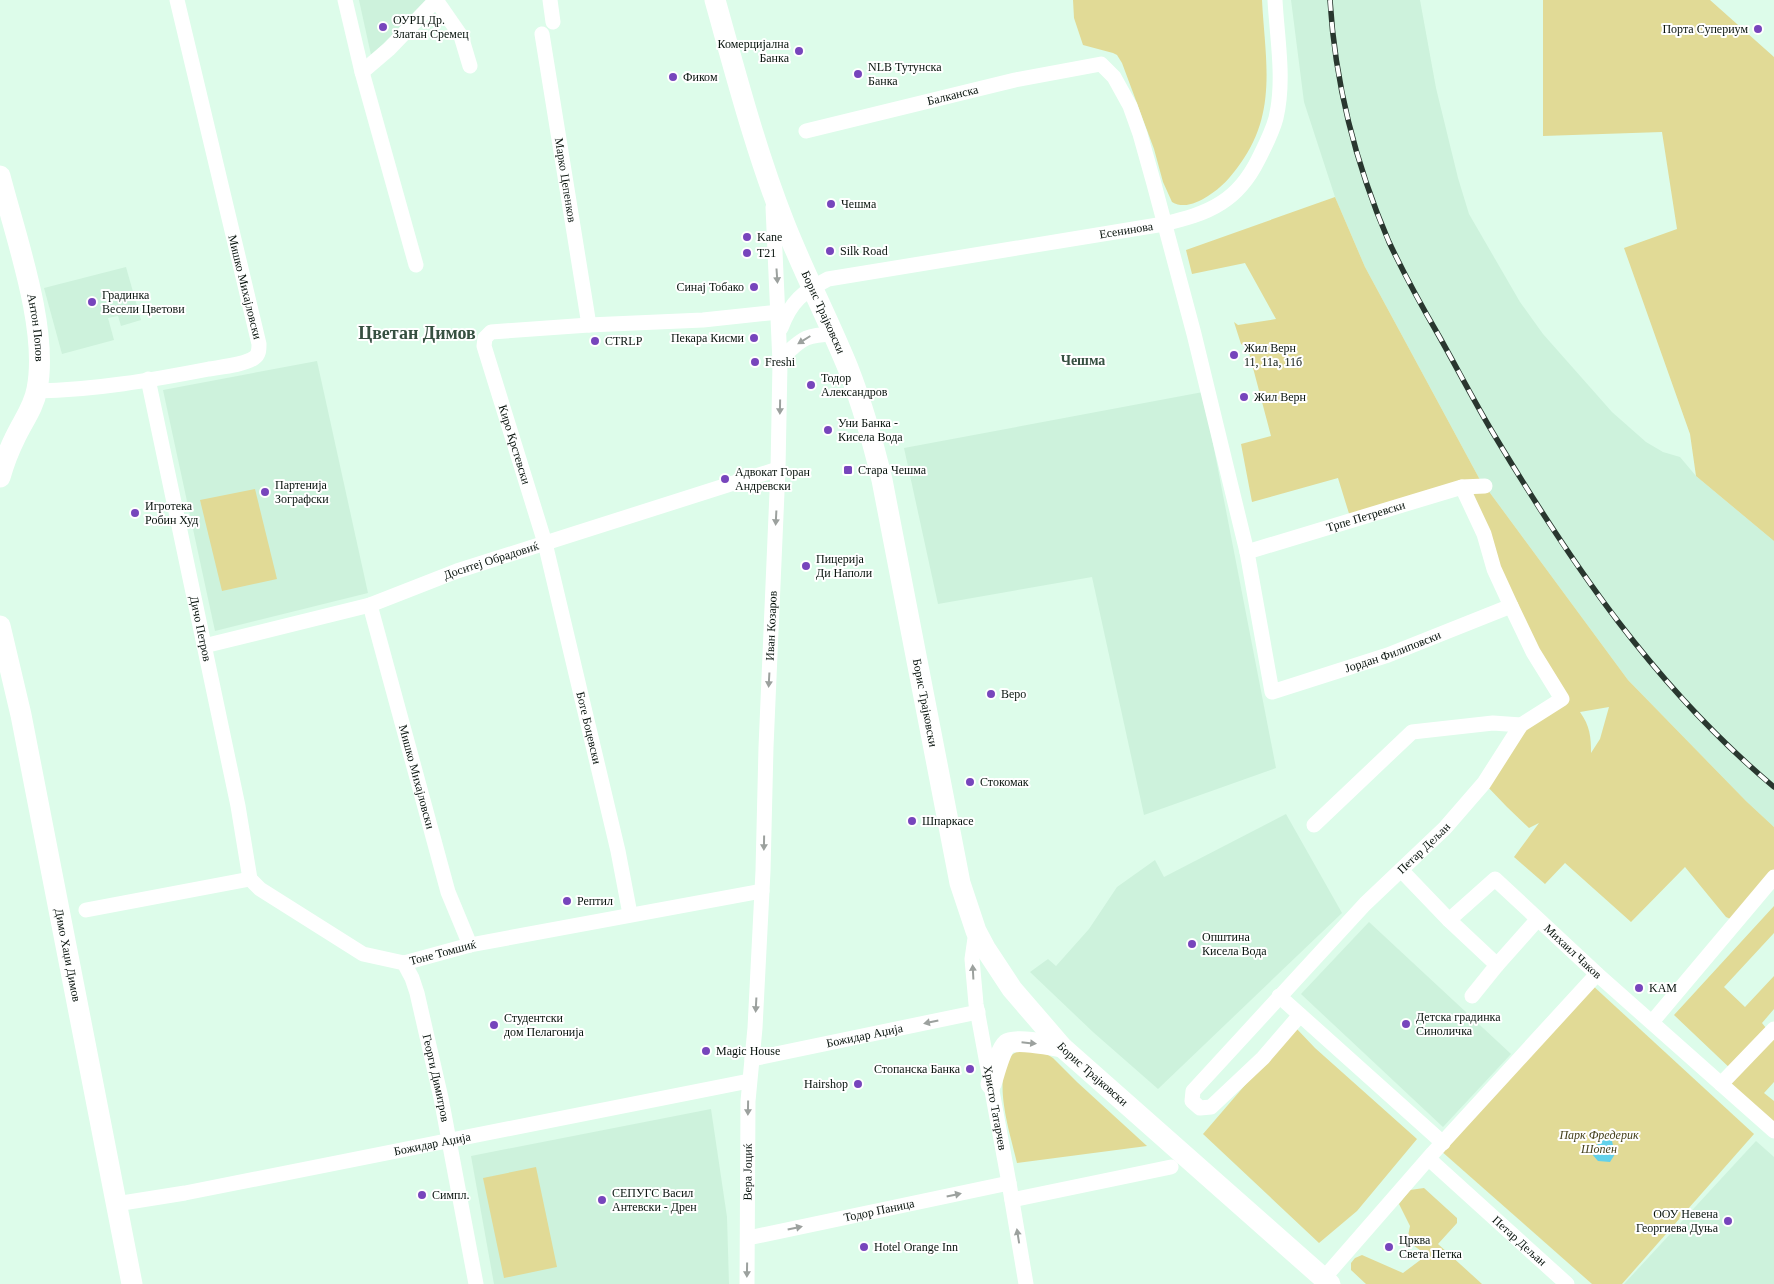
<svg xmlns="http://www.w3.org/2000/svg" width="1774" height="1284" font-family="'Times New Roman',serif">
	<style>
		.built { fill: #cdf2dc }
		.green { fill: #e1da96; fill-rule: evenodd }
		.water { fill: #63d1ea }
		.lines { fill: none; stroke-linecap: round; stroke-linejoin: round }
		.street { stroke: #fff; stroke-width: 15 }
		.secondary { stroke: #fff; stroke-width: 21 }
		.rail-casing { stroke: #29372f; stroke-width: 5.5 }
		.rail { stroke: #fff; stroke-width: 4; stroke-dasharray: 11; stroke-linecap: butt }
		.oneway { fill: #9ca19e }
		.poi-dot { fill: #7745bc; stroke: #fff; stroke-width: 2 }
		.labels { text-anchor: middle; stroke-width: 4; stroke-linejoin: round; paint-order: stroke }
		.poi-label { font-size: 12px; fill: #08130d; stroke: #fff; text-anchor: start }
		.street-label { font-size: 12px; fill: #08130d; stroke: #fff }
		.park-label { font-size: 12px; font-style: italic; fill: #44401c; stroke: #fff }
		.neighbourhood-label { font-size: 14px; font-weight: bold; fill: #365041; stroke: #fff }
		.district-label { font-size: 18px; font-weight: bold; fill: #365041; stroke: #fff }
	</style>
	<rect width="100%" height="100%" fill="#ddfcea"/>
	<g class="built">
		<path d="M359 0H430L371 55Z"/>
		<path d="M1291 0H1420L1436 88 1458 178 1469 214 1520 302 1543 334 1612 412 1646 442 1663 452 1680 457 1696 476 1774 541V827L1746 801 1628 680 1479 478 1365 267 1335 197 1304 102Z"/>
		<path d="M126 267 141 320 121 326 118 316 108 318 114 340 62 354 44 288Z"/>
		<path d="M317 361 368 593 215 631 163 390Z"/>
		<path d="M1203 392 1276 768 1144 815 1092 577 938 604 904 448Z"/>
		<path d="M1286 814 1342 913 1158 1089 1093 1032 1030 972 1048 959 1056 966 1089 929 1117 887 1155 860 1164 877Z"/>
		<path d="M1369 922 1511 1054 1443 1127 1301 994Z"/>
		<path d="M711 1109 727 1217 729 1284H494L471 1156Z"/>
		<path d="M1756 1141 1774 1157V1284H1624Z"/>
	</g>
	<g class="green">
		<path d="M1073 0H1262C1265 59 1278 112 1240 164 1231 177 1221 188 1208 196 1197 203 1184 209 1172 202L1163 182 1154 149 1122 63 1117 55 1113 53 1083 45 1074 18Z"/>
		<path d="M1543 0H1710L1774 57V541L1696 476 1690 434 1624 248 1677 229 1662 132 1543 136Z"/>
		<path d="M1335 197 1365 267 1479 478 1628 680 1746 801 1774 827V877L1737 922 1726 917 1685 867 1631 922 1565 863 1545 884 1514 857 1539 823 1529 828 1507 807 1484 783 1521 725 1562 699 1462 487 1351 520 1338 478 1252 502 1241 444 1271 436 1248 349 1241 344 1234 322 1238 325 1276 319 1245 263 1192 274 1186 250ZM1609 707 1600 739 1591 753C1591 737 1590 726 1580 712Z"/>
		<path d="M255 489 277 579 222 591 200 500Z"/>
		<path d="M1774 906V933L1724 987 1745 1007 1774 976V1009L1762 1023 1770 1033 1774 1029V1082L1764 1093 1774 1101V1131L1721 1084 1733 1071 1674 1015Z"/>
		<path d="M1591 984 1754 1134 1622 1284H1592L1440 1150Z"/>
		<path d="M1295 1027 1315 1048 1417 1139 1357 1211 1319 1243 1203 1134Z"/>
		<path d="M1021 1049 1045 1053 1053 1058 1077 1082 1147 1146 1017 1163C1011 1136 993 1084 1009 1059 1011 1054 1017 1052 1021 1049Z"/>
		<path d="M536 1167 557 1267 504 1278 483 1178Z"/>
		<path d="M1424 1188 1457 1218V1223L1438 1244 1482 1284H1366L1351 1270V1263L1355 1258 1362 1255 1403 1273 1427 1255 1407 1241 1410 1226 1399 1204 1410 1190Z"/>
	</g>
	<path class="water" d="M1607 1136 1612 1141 1615 1154 1610 1162 1598 1161 1591 1153 1603 1137Z"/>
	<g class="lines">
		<g class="street">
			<path d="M345 0 362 72 416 265"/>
			<path d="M550 0 553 22"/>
			<path id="s1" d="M542 34 589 325 703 320 779 312"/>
			<path d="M362 72 389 49 436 0 461 36 470 66"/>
			<path id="s2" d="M806 131 1015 80 1101 64 1114 77 1130 106 1140 134 1154 184 1194 334 1247 552 1272 692 1388 655 1511 606"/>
			<path id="s3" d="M589 325 491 332 485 338 484 346 545 543 618 851 630 914"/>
			<path id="s4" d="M781 328C791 301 803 292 828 279L1164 224C1184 219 1204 214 1221 203 1237 193 1250 176 1258 160 1265 146 1272 133 1276 118 1285 80 1277 38 1275 0"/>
			<path d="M780 359C802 340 802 335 833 334"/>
			<path id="s5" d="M148 379 238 806 250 879"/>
			<path d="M37 391C95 390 152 380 209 369 221 367 244 365 254 358 259 355 259 350 259 344L177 0"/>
			<path id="s6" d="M1247 552 1462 487 1485 486"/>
			<path id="s7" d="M370 605 448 892 470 945"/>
			<path id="s8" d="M204 646 370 605 457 571 778 469"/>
			<path d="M1314 825 1412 732 1493 723 1521 725"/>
			<path d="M1401 870 1449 920 1497 965 1537 920"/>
			<path id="s9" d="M86 910 250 879 260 889 363 954 404 963 470 945 762 891"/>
			<path id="s10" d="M1449 920 1495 879 1597 974 1774 1131"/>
			<path id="s11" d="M976 931 972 959 976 1004 1009 1183 1026 1284"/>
			<path id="s12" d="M404 963 412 978 417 993 441 1098 476 1284"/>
			<path d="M1279 996 1443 1143"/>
			<path d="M1472 996 1497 965"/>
			<path id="s13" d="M1300 1015 1263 1058 1211 1107 1200 1108 1192 1101 1193 1091 1365 904 1445 828 1484 783 1521 725 1562 699 1533 652 1511 606 1494 569 1484 534 1462 487"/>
			<path d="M1652 1022 1774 877"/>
			<path id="s14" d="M752 1059 978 1012"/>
			<path d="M1721 1084 1774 1029"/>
			<path id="s15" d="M1429 1159 1567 1284"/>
			<path d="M1012 1200 1171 1167"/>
			<path id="s16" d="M116 1204 185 1193 749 1081"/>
			<path id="s17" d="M748 1238 1009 1183"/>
			<path d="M1324 1278 1433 1153 1597 974"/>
			<path id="s18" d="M747 1284 748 1101 755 1028 763 871 766 747 778 469 780 363 773 207"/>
		</g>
		<g class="secondary">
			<path id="s19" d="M715 0C736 75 756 152 785 225 804 273 828 319 848 368 862 404 873 442 882 480L960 883 976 931 985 948 1012 989 1062 1047 1330 1284"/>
			<path id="s20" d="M0 176C15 235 49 329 37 389 34 407 23 421 15 438 9 450 4 463 0 477"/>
			<path id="s21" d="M0 626 21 715 132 1284"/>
			<path d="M991 1084C994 1075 1000 1050 1007 1044 1015 1038 1051 1045 1062 1047"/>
		</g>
		<g class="rail-casing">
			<path id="rail" d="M1330 0C1335 83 1356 165 1389 242 1404 274 1421 305 1439 336 1457 368 1474 401 1493 433 1572 565 1655 687 1774 787"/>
		</g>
		<use href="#rail" class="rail"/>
	</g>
	<defs><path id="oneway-solid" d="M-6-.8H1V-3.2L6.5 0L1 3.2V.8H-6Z" transform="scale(1.25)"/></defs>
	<g class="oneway">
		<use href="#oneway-solid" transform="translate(777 276) rotate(86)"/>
		<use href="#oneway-solid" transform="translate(804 340) rotate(148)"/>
		<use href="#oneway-solid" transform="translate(780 407) rotate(91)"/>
		<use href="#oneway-solid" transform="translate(776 518) rotate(93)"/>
		<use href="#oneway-solid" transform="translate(769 680) rotate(93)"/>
		<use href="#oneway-solid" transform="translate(764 843) rotate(91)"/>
		<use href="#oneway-solid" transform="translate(973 972) rotate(-93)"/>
		<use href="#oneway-solid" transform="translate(756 1005) rotate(93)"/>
		<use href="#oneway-solid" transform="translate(931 1022) rotate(168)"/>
		<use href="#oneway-solid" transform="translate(1029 1043) rotate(6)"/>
		<use href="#oneway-solid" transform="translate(748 1108) rotate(91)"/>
		<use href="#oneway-solid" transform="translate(954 1195) rotate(-12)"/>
		<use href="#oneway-solid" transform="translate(795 1228) rotate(-12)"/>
		<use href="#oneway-solid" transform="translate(1018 1236) rotate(-99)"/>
		<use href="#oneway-solid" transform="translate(747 1270) rotate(91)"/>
	</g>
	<g class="poi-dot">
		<circle cx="383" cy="27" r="5"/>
		<circle cx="1758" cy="29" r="5"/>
		<circle cx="799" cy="51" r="5"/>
		<circle cx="858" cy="74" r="5"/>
		<circle cx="673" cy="77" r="5"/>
		<circle cx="831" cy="204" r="5"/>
		<circle cx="747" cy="237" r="5"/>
		<circle cx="830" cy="251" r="5"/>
		<circle cx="747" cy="253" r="5"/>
		<circle cx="754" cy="287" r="5"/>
		<circle cx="92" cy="302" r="5"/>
		<circle cx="754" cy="338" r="5"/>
		<circle cx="595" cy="341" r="5"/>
		<circle cx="1234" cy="355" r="5"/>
		<circle cx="755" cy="362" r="5"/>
		<circle cx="811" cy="385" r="5"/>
		<circle cx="1244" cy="397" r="5"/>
		<circle cx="828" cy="430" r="5"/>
		<rect x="843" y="465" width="10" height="10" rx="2.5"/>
		<circle cx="725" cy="479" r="5"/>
		<circle cx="265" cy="492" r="5"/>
		<circle cx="135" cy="513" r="5"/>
		<circle cx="806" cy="566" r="5"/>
		<circle cx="991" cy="694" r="5"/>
		<circle cx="970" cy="782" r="5"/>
		<circle cx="912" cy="821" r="5"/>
		<circle cx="567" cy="901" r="5"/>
		<circle cx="1192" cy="944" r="5"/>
		<circle cx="1639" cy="988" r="5"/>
		<circle cx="1406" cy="1024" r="5"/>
		<circle cx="494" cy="1025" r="5"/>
		<circle cx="706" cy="1051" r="5"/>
		<circle cx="970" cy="1069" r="5"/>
		<circle cx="858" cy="1084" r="5"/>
		<circle cx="422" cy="1195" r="5"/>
		<circle cx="602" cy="1200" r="5"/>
		<circle cx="1728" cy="1221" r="5"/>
		<circle cx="864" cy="1247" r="5"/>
		<circle cx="1389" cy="1247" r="5"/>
	</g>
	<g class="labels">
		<g class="poi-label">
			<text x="393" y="24">ОУРЦ Др.<tspan x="393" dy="14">Златан Сремец</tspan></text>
			<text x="1748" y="33" text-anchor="end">Порта Супериум</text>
			<text x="789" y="48" text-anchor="end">Комерцијална<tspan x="789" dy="14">Банка</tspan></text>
			<text x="868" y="71">NLB Тутунска<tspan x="868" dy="14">Банка</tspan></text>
			<text x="683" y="81">Фиком</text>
			<text x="841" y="208">Чешма</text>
			<text x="757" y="241">Kane</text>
			<text x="840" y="255">Silk Road</text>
			<text x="757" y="257">T21</text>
			<text x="744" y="291" text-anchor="end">Синај Тобако</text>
			<text x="102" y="299">Градинка<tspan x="102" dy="14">Весели Цветови</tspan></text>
			<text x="744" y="342" text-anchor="end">Пекара Кисми</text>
			<text x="605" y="345">CTRLP</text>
			<text x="1244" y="352">Жил Верн<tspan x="1244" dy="14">11, 11а, 11б</tspan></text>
			<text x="765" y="366">Freshi</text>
			<text x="821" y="382">Тодор<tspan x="821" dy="14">Александров</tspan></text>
			<text x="1254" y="401">Жил Верн</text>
			<text x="838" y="427">Уни Банка -<tspan x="838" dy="14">Кисела Вода</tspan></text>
			<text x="858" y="474">Стара Чешма</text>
			<text x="735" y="476">Адвокат Горан<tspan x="735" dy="14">Андревски</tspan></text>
			<text x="275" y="489">Партенија<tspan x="275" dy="14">Зографски</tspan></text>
			<text x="145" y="510">Игротека<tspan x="145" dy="14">Робин Худ</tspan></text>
			<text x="816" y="563">Пицерија<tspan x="816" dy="14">Ди Наполи</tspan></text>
			<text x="1001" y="698">Веро</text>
			<text x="980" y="786">Стокомак</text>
			<text x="922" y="825">Шпаркасе</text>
			<text x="577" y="905">Рептил</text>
			<text x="1202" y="941">Општина<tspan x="1202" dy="14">Кисела Вода</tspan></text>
			<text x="1649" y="992">KAM</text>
			<text x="1416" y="1021">Детска градинка<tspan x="1416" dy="14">Синоличка</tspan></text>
			<text x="504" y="1022">Студентски<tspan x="504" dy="14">дом Пелагонија</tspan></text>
			<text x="716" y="1055">Magic House</text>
			<text x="960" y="1073" text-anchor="end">Стопанска Банка</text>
			<text x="848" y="1088" text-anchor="end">Hairshop</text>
			<text x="612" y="1197">СЕПУГС Васил<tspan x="612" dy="14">Антевски - Дрен</tspan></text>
			<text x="432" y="1199">Симпл.</text>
			<text x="1718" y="1218" text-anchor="end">ООУ Невена<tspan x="1718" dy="14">Георгиева Дуња</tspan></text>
			<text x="1399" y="1244">Црква<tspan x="1399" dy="14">Света Петка</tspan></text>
			<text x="874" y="1251">Hotel Orange Inn</text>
		</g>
		<g class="street-label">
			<text dy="4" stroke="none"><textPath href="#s2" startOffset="151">Балканска</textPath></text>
			<text dy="4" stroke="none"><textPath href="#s1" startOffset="148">Марко Цепенков</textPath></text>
			<text dy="4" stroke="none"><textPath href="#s4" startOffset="372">Есенинова</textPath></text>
			<text transform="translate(245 287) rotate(76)" y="4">Мишко Михајловски</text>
			<text dy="4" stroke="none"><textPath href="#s19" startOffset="331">Борис Трајковски</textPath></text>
			<text dy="4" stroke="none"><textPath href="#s20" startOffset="156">Антон Попов</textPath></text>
			<text dy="4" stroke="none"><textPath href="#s3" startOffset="218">Киро Крстевски</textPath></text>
			<text dy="4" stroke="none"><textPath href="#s6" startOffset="124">Трпе Петревски</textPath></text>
			<text dy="4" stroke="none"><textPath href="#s8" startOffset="300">Доситеј Обрадовиќ</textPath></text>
			<text dy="4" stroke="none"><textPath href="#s18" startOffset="659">Иван Козаров</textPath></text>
			<text dy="4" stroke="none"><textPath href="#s5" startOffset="255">Дичо Петров</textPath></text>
			<text dy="4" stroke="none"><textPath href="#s2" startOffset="1085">Јордан Филиповски</textPath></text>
			<text dy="4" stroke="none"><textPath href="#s19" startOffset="736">Борис Трајковски</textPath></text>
			<text dy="4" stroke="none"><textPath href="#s3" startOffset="511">Боте Боцевски</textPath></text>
			<text dy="4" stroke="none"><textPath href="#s7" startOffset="178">Мишко Михајловски</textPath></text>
			<text dy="4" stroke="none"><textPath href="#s13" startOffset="495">Петар Дељан</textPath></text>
			<text dy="4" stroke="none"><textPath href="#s10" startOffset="168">Михаил Чаков</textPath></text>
			<text dy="4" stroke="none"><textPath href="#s9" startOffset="385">Тоне Томшиќ</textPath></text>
			<text dy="4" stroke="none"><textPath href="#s21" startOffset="336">Димо Хаџи Димов</textPath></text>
			<text dy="4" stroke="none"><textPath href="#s14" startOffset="115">Божидар Аџија</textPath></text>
			<text dy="4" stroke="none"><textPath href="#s19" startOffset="1156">Борис Трајковски</textPath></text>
			<text dy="4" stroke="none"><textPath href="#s12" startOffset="120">Георги Димитров</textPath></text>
			<text dy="4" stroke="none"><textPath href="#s11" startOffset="179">Христо Татарчев</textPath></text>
			<text dy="4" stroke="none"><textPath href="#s16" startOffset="322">Божидар Аџија</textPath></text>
			<text dy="4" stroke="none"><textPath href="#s18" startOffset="112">Вера Јоциќ</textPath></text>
			<text dy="4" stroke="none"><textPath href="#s17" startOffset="134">Тодор Паница</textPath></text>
			<text dy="4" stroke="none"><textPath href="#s15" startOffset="122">Петар Дељан</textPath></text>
		</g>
		<g class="park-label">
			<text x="1599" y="1139">Парк Фредерик<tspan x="1599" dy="14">Шопен</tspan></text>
		</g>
		<g class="neighbourhood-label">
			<text x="1083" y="365">Чешма</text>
		</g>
		<g class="district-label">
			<text x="417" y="339">Цветан Димов</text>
		</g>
	</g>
</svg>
